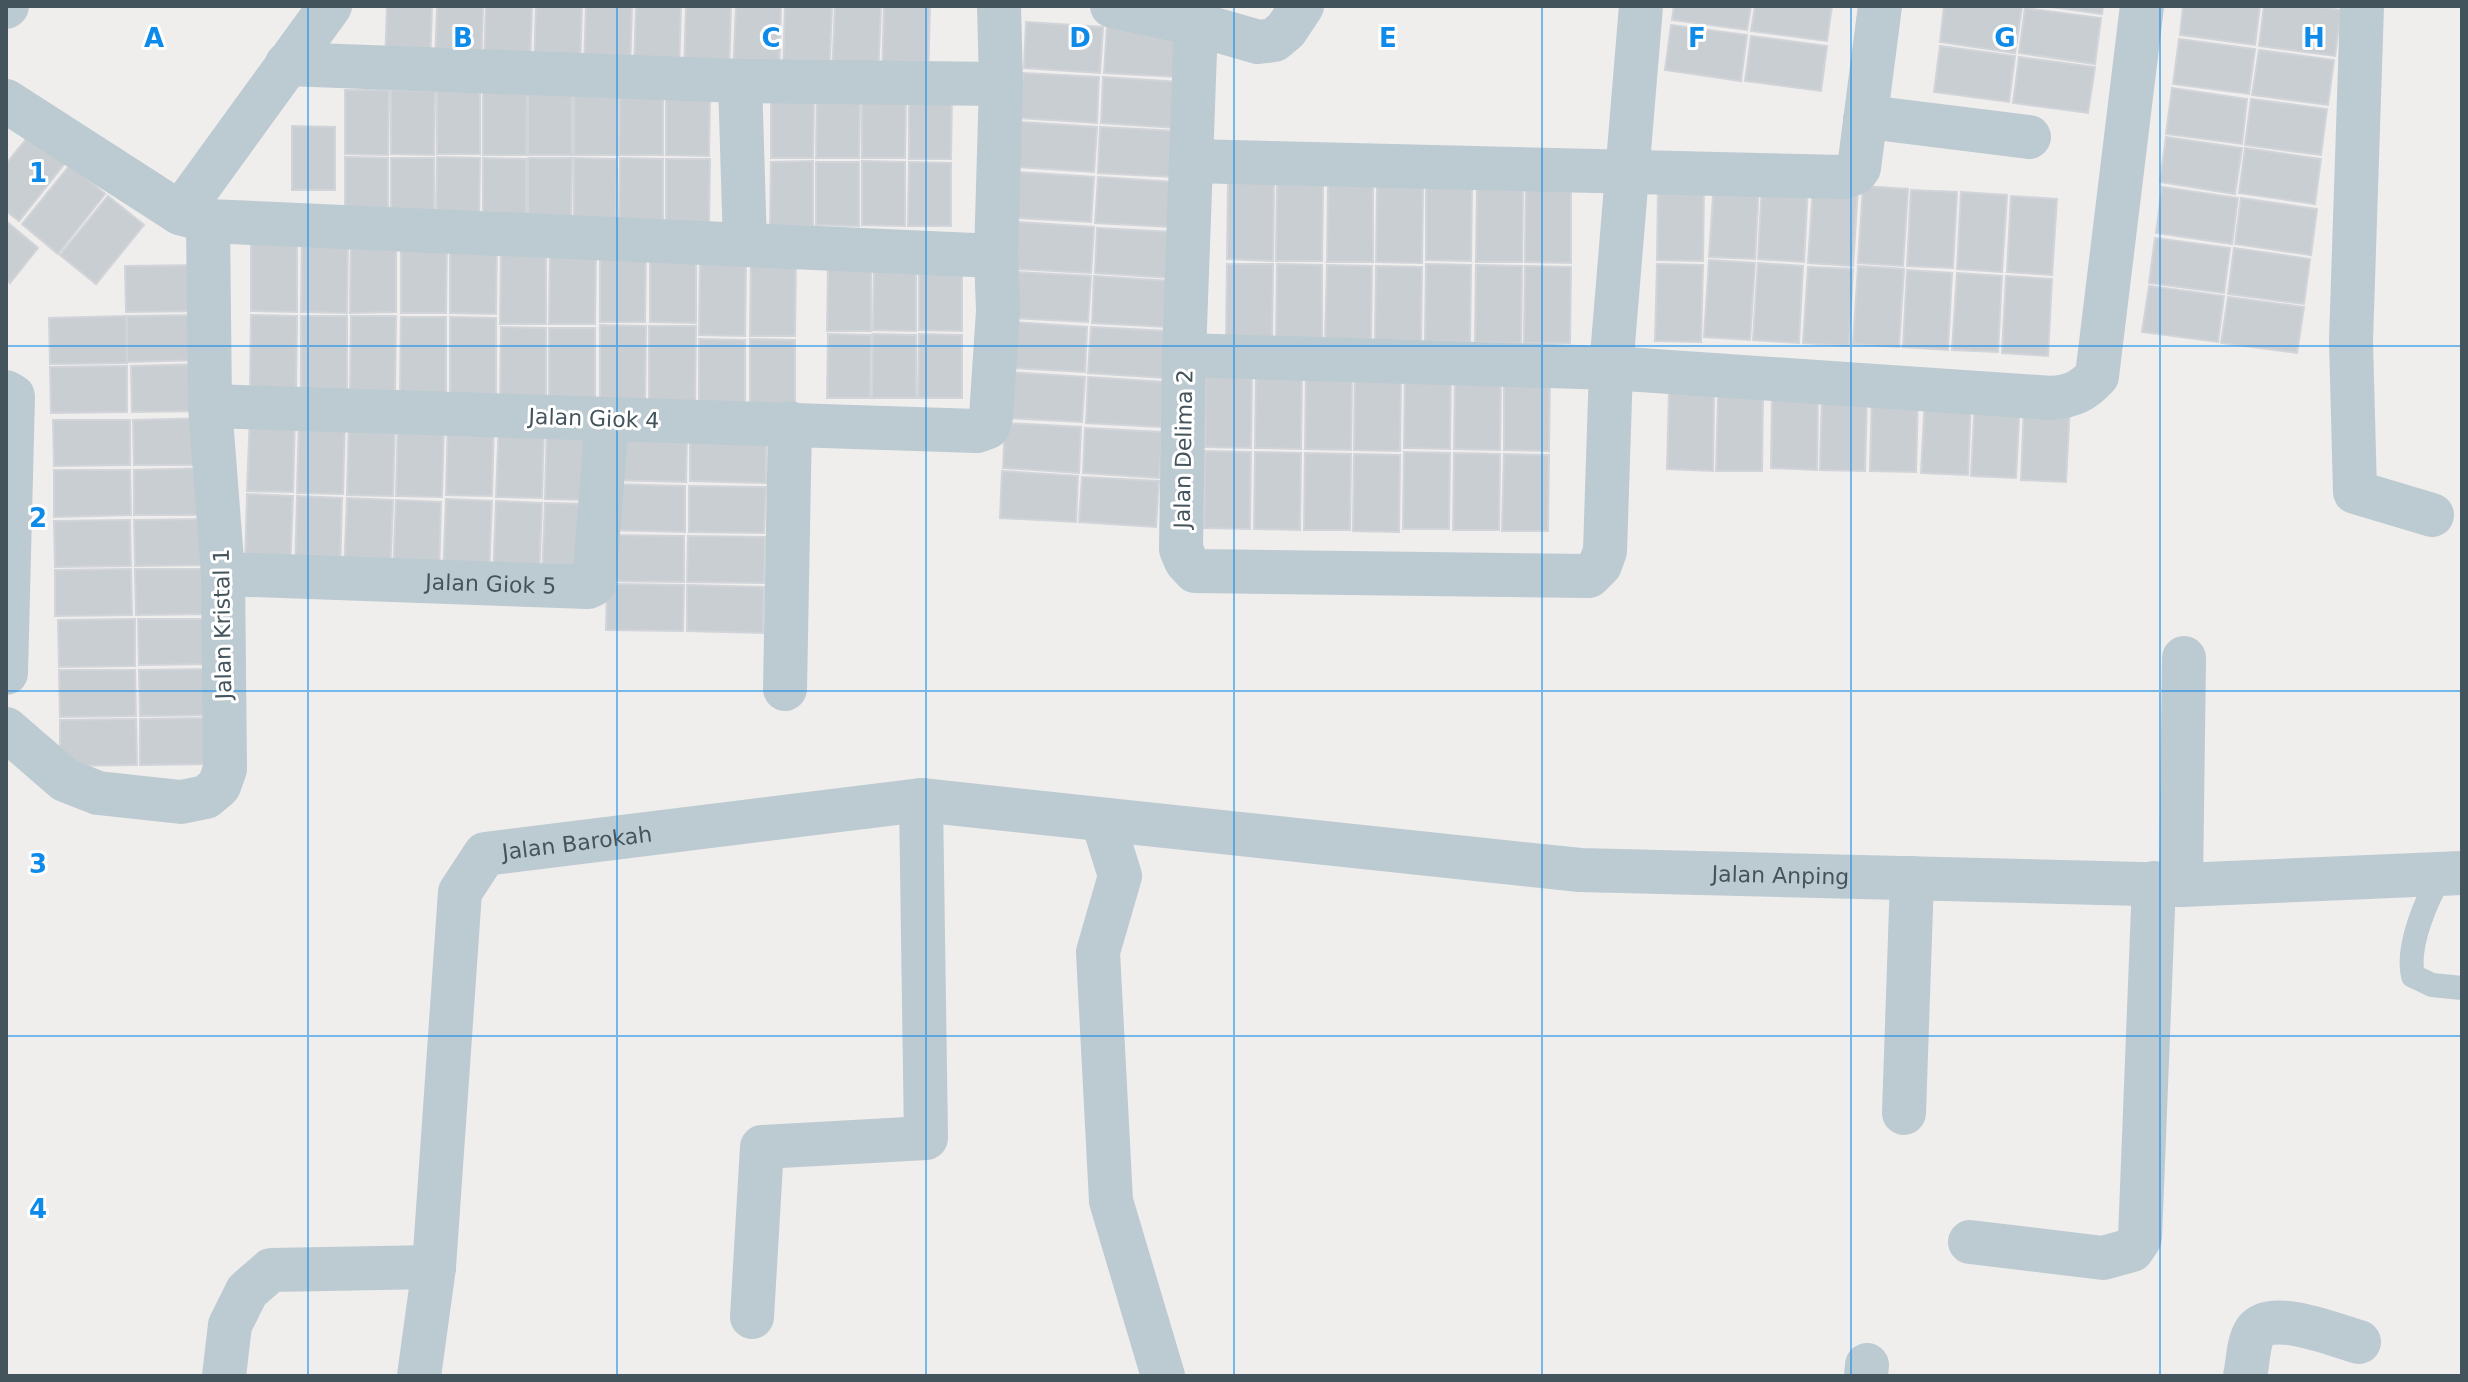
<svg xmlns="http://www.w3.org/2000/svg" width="2468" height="1382" font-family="'DejaVu Sans',sans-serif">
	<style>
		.building { fill: #c9ced2; stroke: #d1d4d9; stroke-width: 2 }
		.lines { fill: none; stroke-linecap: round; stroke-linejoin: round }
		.lane { stroke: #bccad1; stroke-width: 24 }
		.street { stroke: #bccad1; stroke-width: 44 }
		.grid { fill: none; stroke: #0e8ae9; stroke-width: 2; stroke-opacity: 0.55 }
		.labels { text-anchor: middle; stroke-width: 6; stroke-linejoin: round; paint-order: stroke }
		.street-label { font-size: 22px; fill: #44545c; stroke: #fff }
		.grid-label { font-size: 26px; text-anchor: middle; font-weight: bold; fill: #0e8ae9; stroke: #fff; stroke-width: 6; stroke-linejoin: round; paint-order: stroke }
	</style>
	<rect width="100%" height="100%" fill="#f0eded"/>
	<g class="building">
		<path d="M387 6H432L430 66 385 64Z"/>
		<path d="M437 6H483L481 67 435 66Z"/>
		<path d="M486 6H532L530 69 484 67Z"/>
		<path d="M536 6H582L580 71 534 69Z"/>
		<path d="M586 6H632L630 70 584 68Z"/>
		<path d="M636 6H681L679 72 634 70Z"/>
		<path d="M686 6H731L729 74 684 72Z"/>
		<path d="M736 6H781L779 76 733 74Z"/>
		<path d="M785 6H832L829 78 783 76Z"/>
		<path d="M835 6H881L878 79 832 78Z"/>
		<path d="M884 6H930L928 81 882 80Z"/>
		<path d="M1674 6H1751L1747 30 1672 20Z"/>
		<path d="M1755 6H1832L1827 41 1751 31Z"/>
		<path d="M1944 6 2022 7 2015 53 1940 42Z"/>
		<path d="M2045 6H2103L2102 14Z"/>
		<path d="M2183 6H2260L2255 45 2180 35Z"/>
		<path d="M2264 6H2309L2341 10 2335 56 2259 46Z"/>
		<path d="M2025 8 2101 18 2095 64 2019 53Z"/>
		<path d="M1026 22 1103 27 1100 73 1024 68Z"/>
		<path d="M1671 25 1747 35 1741 81 1665 70Z"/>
		<path d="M1107 27 1182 31 1180 77 1104 73Z"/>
		<path d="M1751 36 1827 46 1821 91 1745 81Z"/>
		<path d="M2179 39 2255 49 2249 94 2173 84Z"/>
		<path d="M1940 46 2015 56 2009 102 1934 92Z"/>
		<path d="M2259 50 2334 60 2328 105 2252 95Z"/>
		<path d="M2019 57 2095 67 2088 113 2013 103Z"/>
		<path d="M1023 73 1099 77 1097 123 1020 118Z"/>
		<path d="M1103 77 1180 82 1177 128 1101 123Z"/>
		<path d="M2172 88 2247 99 2242 144 2166 134Z"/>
		<path d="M345 90H389L388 155 345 154Z"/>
		<path d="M391 90 435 91 434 155 391 154Z"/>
		<rect x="437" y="90" width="43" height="64"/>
		<path d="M483 91H527L526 155H483Z"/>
		<rect x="528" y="91" width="44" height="64"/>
		<path d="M574 91H618L617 155H574Z"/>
		<path d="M620 91H663V155H619Z"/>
		<path d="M666 91 710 92 709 156 666 155Z"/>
		<path d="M771 94 814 95 813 158H771Z"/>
		<path d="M817 94H860L859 158H816Z"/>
		<path d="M862 94H906L905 158H862Z"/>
		<path d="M909 94 952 95 951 159H909Z"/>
		<path d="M2251 99 2327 109 2321 155 2245 145Z"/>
		<path d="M1021 122 1097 127 1094 172 1018 167Z"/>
		<path d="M292 126 335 127V190H292Z"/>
		<path d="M1100 127 1177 131 1174 177 1098 173Z"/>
		<path d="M31 133 66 162 19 221 6 211V164Z"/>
		<path d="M2166 137 2242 148 2235 194 2160 182Z"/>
		<path d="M2245 148 2321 159 2315 204 2239 193Z"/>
		<path d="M345 157 388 158V222H345Z"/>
		<path d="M437 157 480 158 479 222H436Z"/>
		<rect x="391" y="158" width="43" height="64"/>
		<path d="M483 158 526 159V223L483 222Z"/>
		<path d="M528 158H572L571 222 528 221Z"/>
		<path d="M574 158 617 159 616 223 574 222Z"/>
		<path d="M620 158 663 159V222H619Z"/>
		<path d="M666 159H710L709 223 666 222Z"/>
		<path d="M813 161V226L770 225 771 162Z"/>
		<path d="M862 161 905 162V226L862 225Z"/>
		<path d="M816 162H859V226L816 225Z"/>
		<path d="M909 162 951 163V226H908Z"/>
		<path d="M70 165 105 194 58 254 22 224Z"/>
		<path d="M1017 172 1094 177 1091 222 1015 218Z"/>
		<path d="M1098 177 1174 182 1171 227 1095 223Z"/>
		<path d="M1714 180 1759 183 1755 259 1709 257Z"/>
		<path d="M1228 183H1274L1273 261 1227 259Z"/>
		<path d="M1426 183 1472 185 1471 261 1426 260Z"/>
		<path d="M1762 183 1808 186 1804 262 1758 259Z"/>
		<path d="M1277 184 1323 185 1322 261H1276Z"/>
		<path d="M1477 184 1523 185 1522 262H1476Z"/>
		<path d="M1658 184H1704L1703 261 1657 260Z"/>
		<path d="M1328 185 1373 186V262H1327Z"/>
		<path d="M1526 185 1571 186V263L1525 262Z"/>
		<path d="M1377 186H1423L1422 263 1376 262Z"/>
		<path d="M1813 186 1858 188 1853 266 1808 263Z"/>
		<path d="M1863 186 1908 189 1903 266 1858 263Z"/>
		<path d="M2162 187 2238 198 2232 244 2156 233Z"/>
		<path d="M1911 190 1957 192 1953 268 1907 266Z"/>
		<path d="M1961 192 2007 195 2002 272 1957 269Z"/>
		<path d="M108 196 144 225 96 284 60 255Z"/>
		<path d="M2011 196 2057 199 2052 275 2007 272Z"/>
		<path d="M2241 198 2317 209 2311 255 2235 244Z"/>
		<path d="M6 221 38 248 10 283 6 280Z"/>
		<path d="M1018 222 1094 227 1091 273 1015 269Z"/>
		<path d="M1097 228 1173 232 1171 278 1095 273Z"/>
		<path d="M251 234 297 235V312L251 311Z"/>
		<path d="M302 235H348L347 313 301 312Z"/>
		<path d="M351 235 396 236V312L350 313Z"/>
		<path d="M401 236H447L446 313H401Z"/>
		<path d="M450 236 497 237 496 314 450 313Z"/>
		<path d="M2155 238 2230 248 2224 293 2149 283Z"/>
		<path d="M600 245H646L645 322H600Z"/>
		<path d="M650 246H696V323L650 322Z"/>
		<path d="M501 247H546V324H500Z"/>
		<path d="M550 247 596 248 595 324H549Z"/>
		<path d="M2234 248 2310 259 2304 304 2228 294Z"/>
		<path d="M700 259H746L745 336 699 335Z"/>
		<path d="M751 259 796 260 795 336H750Z"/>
		<path d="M1709 260 1755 263 1750 340 1704 337Z"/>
		<path d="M1758 263 1803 266 1799 343 1753 340Z"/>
		<path d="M1227 264H1273L1272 341 1226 340Z"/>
		<path d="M1277 264 1322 265V342H1276Z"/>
		<path d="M1426 264 1471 265 1470 342 1425 341Z"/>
		<path d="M1657 264 1703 265 1701 342 1655 341Z"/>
		<path d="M201 265 202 311 126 312 125 266Z"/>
		<path d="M1327 265 1372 266 1371 343 1325 342Z"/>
		<path d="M1476 265 1522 266 1521 343 1475 342Z"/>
		<path d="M1376 266 1422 267 1421 343H1375Z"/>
		<path d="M1525 266 1571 267 1570 343H1524Z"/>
		<path d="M1858 266 1904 269 1899 347 1853 344Z"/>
		<path d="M828 267H871V331H827Z"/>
		<path d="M874 267H916V331L873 330Z"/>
		<path d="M919 267H962V331L919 330Z"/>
		<path d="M1808 267 1853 269 1849 346 1803 343Z"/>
		<path d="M1907 270 1952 273 1948 350 1903 347Z"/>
		<path d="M1014 272 1091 276 1088 322 1012 318Z"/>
		<path d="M1957 273 2002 276 1998 352 1952 350Z"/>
		<path d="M1094 276 1170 281 1168 327 1092 323Z"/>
		<path d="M2006 276 2052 279 2048 356 2002 353Z"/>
		<path d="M2149 286 2224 296 2218 342 2142 332Z"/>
		<path d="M2228 297 2304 307 2297 353 2221 343Z"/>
		<path d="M204 315V360L127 362V316Z"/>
		<path d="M251 315 297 316 296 392H250Z"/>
		<path d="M126 316 127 363 50 364 49 318Z"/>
		<rect x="301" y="316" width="46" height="77"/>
		<path d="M351 316H396L395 394 350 393Z"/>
		<path d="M401 317H446V394L400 393Z"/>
		<path d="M450 317 496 318V394H450Z"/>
		<path d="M1011 322 1087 327 1085 372 1009 368Z"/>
		<path d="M600 325 646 326 645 403H600Z"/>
		<path d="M649 326H696L695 403H649Z"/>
		<path d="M501 327 546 328V404H500Z"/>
		<path d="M1091 327 1168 331 1165 378 1088 373Z"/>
		<path d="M549 328H595V405L549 404Z"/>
		<path d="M828 334 871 335 870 398H827Z"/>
		<path d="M873 334 916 335V398H872Z"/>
		<path d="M919 334 962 335V398H918Z"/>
		<path d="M699 339 745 340V417L699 416Z"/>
		<path d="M750 339 795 340V417H750Z"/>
		<path d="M207 364 208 411 132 412 131 366Z"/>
		<path d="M127 366V412L51 413 50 367Z"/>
		<path d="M1206 370 1252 371 1251 448 1205 447Z"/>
		<path d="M1405 371 1451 372 1450 449 1404 448Z"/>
		<path d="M1008 372 1085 377 1082 422 1005 418Z"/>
		<path d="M1256 372H1302L1301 449 1255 448Z"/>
		<path d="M1455 372 1501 373 1500 450 1454 449Z"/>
		<path d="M1306 373H1352L1351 450 1305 449Z"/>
		<path d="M1355 373 1401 374 1400 451 1354 450Z"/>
		<path d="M1504 373H1550L1549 451 1504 450Z"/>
		<path d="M1088 377 1164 382 1161 427 1086 423Z"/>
		<path d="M1669 392 1714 394 1713 471 1667 469Z"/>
		<path d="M1772 392 1818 393 1817 470 1771 468Z"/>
		<path d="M1822 393 1867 394 1865 471 1820 470Z"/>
		<path d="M1718 394 1763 395 1762 471H1716Z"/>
		<path d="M1872 394 1918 395 1916 472 1870 471Z"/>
		<path d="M1925 396 1971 398 1968 475 1921 473Z"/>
		<path d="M1975 398 2020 401 2016 478 1971 476Z"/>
		<path d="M2024 403 2070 405 2066 482 2021 480Z"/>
		<path d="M250 414 295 415 293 492 247 491Z"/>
		<path d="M299 416 345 417 343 494 297 493Z"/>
		<path d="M209 418 210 465H134L133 420Z"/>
		<path d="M349 418 395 419 393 496 347 495Z"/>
		<path d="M448 418 494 420 492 496 446 495Z"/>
		<path d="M398 419 444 421 442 497 396 496Z"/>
		<path d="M53 420H130V465L54 466Z"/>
		<path d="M499 420 544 421 542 498 496 497Z"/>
		<path d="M547 422 593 424 591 500 545 499Z"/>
		<path d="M1005 423 1081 427 1079 473 1003 468Z"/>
		<path d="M1085 428 1162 432 1159 478 1083 473Z"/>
		<path d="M610 434 687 436 686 482 609 480Z"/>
		<path d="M690 436 766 437V483L690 481Z"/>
		<path d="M1205 451 1251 452 1250 529 1204 528Z"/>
		<path d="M1255 452 1301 453 1300 530 1254 529Z"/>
		<path d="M1404 452 1450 453 1449 529H1403Z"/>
		<path d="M1305 453 1351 454 1350 530H1304Z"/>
		<path d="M1454 453 1500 454 1499 530H1453Z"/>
		<path d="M1354 454 1400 455 1399 532 1353 531Z"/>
		<path d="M1504 454 1549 455 1548 531H1502Z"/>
		<path d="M210 468 211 515H134V470Z"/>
		<path d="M54 470H130L131 515 54 517Z"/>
		<path d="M1002 471 1078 476 1076 522 1000 518Z"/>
		<path d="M1082 477 1159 481 1156 527 1079 522Z"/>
		<path d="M609 484 685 486V532L608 530Z"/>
		<path d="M689 486 766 487 764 533 689 532Z"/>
		<path d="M247 494 293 496 290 573 245 571Z"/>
		<path d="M297 496 342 498 340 575 295 573Z"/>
		<path d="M347 498 393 500 390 577 344 575Z"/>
		<path d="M446 499 492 501 489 577 443 576Z"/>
		<path d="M396 500 441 502 439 578 393 577Z"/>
		<path d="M496 501 542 503 539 579 493 578Z"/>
		<path d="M545 503 591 504 588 581 542 579Z"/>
		<path d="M211 519V565L135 566 134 520Z"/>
		<path d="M130 520 131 566 55 567 54 521Z"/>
		<path d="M608 535 684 536V582L607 581Z"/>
		<path d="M688 536 765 537 764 583 687 582Z"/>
		<path d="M131 569 132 615 55 616V570Z"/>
		<path d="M135 569H211L212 614 136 615Z"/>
		<path d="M607 584 684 585 683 631 606 630Z"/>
		<path d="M687 585 764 587 763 633 687 631Z"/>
		<path d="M135 619V666L59 667 58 620Z"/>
		<path d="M138 619H215V664L139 665Z"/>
		<path d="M216 669V715L140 716 139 670Z"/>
		<path d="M59 670H135L136 716 60 717Z"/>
		<path d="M216 718 217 764 140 765V719Z"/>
		<path d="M136 719 137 765 60 766V720Z"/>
	</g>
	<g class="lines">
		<path class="lane" d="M2443 872C2427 898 2406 946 2413 976L2432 985 2462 988"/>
		<g class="street">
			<path d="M1112 6 1196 24 1258 42 1274 40 1286 30 1302 6"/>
			<path d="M2362 6 2351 341 2355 492 2432 515"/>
			<path d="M6 7 7 6"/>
			<path d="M1196 24 1184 355 1181 549 1186 561 1195 571 1589 576 1600 565 1605 551 1611 368 1641 6"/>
			<path d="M287 64 740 81 1001 84 999 6"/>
			<path d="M740 81 745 245"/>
			<path d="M6 101 180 213 208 221 996 256 998 311 991 417 988 427 977 431 210 406"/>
			<path d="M1865 120 1876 118 2029 137"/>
			<path d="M1191 161 1844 177 1855 173 1859 168 1880 6"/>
			<path d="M180 213 330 6"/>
			<path d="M996 256 1001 84"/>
			<path d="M1184 355 1611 368 2052 398C2073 396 2083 391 2097 376L2142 6"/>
			<path d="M6 392 13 396 6 673"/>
			<path id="s1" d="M223 574 588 587 594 584 607 419"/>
			<path d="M785 689 790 423"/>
			<path d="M6 729 65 780 98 793 181 802 206 797 219 786 225 769 223 574 210 406 208 221"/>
			<path d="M1103 821 1120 876 1098 952 1111 1201 1163 1376"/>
			<path d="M2181 885 2184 658"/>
			<path d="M1904 1113 1912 878"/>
			<path d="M1970 1242 2103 1258 2132 1250 2140 1238 2154 883"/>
			<path d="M752 1317 762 1147 926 1138 921 800"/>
			<path d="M224 1376 230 1325 247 1291 271 1270 434 1267"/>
			<path id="s2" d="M419 1376 434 1267 460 892 485 854 921 800 1580 870 2181 885 2462 873"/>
			<path d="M1866 1376 1867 1365"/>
			<path d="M2245 1376C2248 1364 2248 1342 2255 1332 2270 1308 2337 1336 2359 1342"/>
		</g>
	</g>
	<path class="grid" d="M308 6V1376M617 6V1376M926 6V1376M1234 6V1376M1542 6V1376M1851 6V1376M2160 6V1376M6 346H2462M6 691H2462M6 1036H2462"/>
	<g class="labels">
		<g class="street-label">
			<text transform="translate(594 418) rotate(2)" y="8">Jalan Giok 4</text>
			<text transform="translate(1183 449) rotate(-89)" y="8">Jalan Delima 2</text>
			<text dy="8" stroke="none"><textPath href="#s1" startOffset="268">Jalan Giok 5</textPath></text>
			<text transform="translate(222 624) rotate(-91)" y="8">Jalan Kristal 1</text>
			<text dy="8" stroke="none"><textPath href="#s2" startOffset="624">Jalan Barokah</textPath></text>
			<text dy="8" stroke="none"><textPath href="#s2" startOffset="1834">Jalan Anping</textPath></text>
		</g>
	</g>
	<g class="grid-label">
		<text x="154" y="47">A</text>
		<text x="463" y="47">B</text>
		<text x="771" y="47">C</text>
		<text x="1080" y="47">D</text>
		<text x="1388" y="47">E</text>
		<text x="1697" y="47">F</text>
		<text x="2005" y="47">G</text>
		<text x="2314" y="47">H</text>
		<text x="38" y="182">1</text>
		<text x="38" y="527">2</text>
		<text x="38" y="873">3</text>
		<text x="38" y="1218">4</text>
	</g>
	<rect width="2468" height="1382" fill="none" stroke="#44545c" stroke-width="16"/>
</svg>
